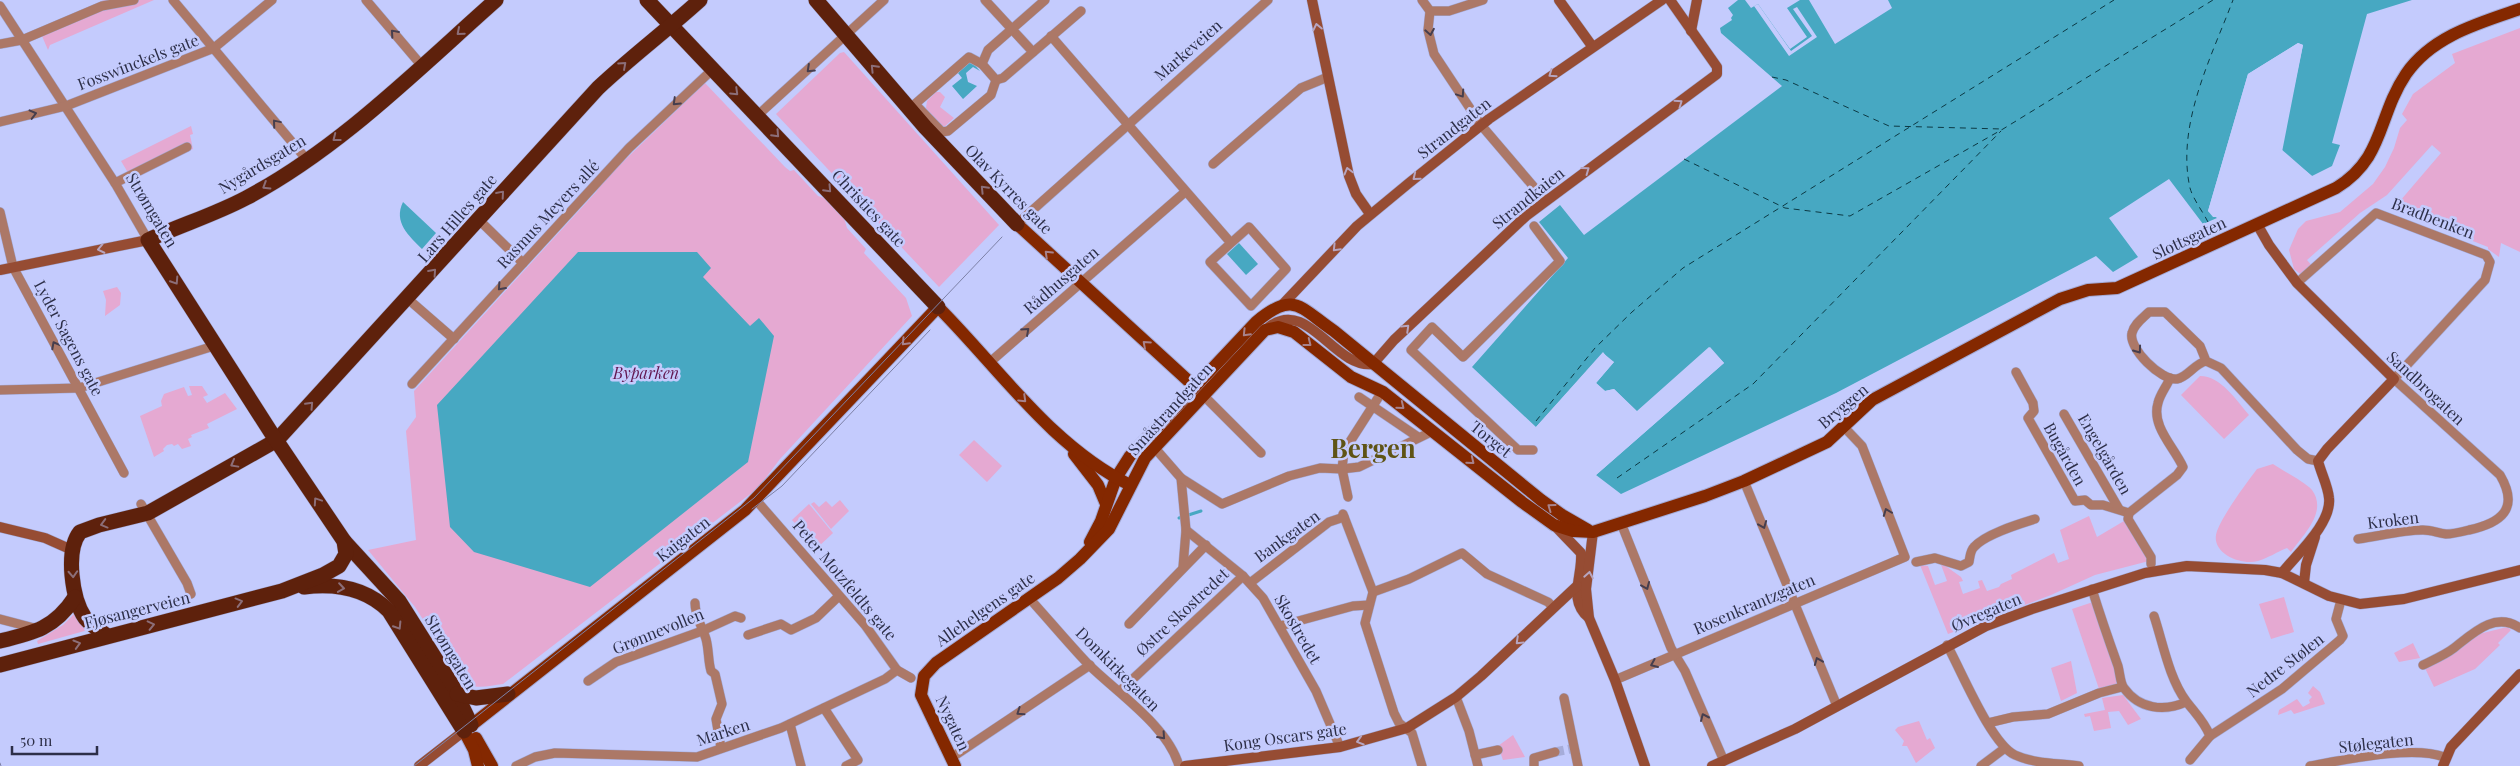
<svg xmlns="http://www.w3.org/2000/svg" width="2520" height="766" font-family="'Playfair Display',serif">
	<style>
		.green { fill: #e5a9d2 }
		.water { fill: #47a8c2 }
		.pier { fill: #c4cbfd }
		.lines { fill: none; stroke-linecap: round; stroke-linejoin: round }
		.stream { stroke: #47a8c2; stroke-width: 3 }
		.ferry { stroke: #0c3944; stroke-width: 1; stroke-dasharray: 6 5; stroke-linecap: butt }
		.street-tunnel { stroke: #a6acd9; stroke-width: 9; stroke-dasharray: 9 4.5; stroke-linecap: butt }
		.street-casing { stroke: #a3a9d5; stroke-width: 10 }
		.secondary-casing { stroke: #a3a9d5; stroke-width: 11 }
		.primary-casing { stroke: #a3a9d5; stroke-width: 14 }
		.highway-casing { stroke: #a3a9d5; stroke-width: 16 }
		.street { stroke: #ac7867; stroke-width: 9 }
		.secondary { stroke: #964c33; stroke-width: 10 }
		.primary { stroke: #842800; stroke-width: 12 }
		.highway { stroke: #5e210c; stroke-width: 15 }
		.tram { stroke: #7d81a7; stroke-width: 1 }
		.oneway { stroke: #b6a5c0 }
		.oneway2 { stroke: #8c6e78 }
		.oneway3 { stroke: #463e4e }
		.oneway4 { stroke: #a7828b }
		.labels { text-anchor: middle; stroke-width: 5; stroke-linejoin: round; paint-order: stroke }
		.street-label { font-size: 16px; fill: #2d2f48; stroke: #c4cbfd }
		.park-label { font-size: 16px; font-style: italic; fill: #621650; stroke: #c4cbfd }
		.town-label { font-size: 26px; font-weight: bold; fill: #5f5416; stroke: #c4cbfd }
	</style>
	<rect width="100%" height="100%" fill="#c4cbfd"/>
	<g class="green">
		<path d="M104 0H154L50 45 48 50 39 29Z"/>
		<path d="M2520 28V252L2501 243 2499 257 2488 249V247L2402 213 2400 201 2441 153 2432 145 2387 195 2360 213 2307 260 2314 268 2304 277 2294 269 2289 250 2298 229 2306 221 2340 212 2373 184 2385 167 2394 148 2400 128 2407 120 2402 114 2413 94 2455 63 2452 54Z"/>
		<path d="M844 52 999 225 939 287 776 114 840 53Z"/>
		<path d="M705 83 785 167 790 171 794 170 818 196 827 199 844 218 847 228 866 249 864 253 906 298 912 316 780 459 758 488 503 684C487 686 473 691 461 679L415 607 368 550 416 540 406 431 416 417 414 391 596 192 604 180Z"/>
		<path d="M936 92H940L945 97 940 107 954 118 943 128 926 108 927 101Z"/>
		<path d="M191 126 193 134 190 135 193 149 130 176 121 161Z"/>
		<path d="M117 287 121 293 120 305 105 316 106 300 103 291Z"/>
		<path d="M2200 376C2221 376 2236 400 2249 415L2224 439 2181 395Z"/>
		<path d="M189 386H202L208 395 203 397 207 403 225 393 237 409 207 424 209 428 191 435 192 437 188 439 191 446 182 449 178 444 174 446 172 444 167 445 163 449 164 451 154 457 140 416 162 406 161 401 164 394 184 387 188 396 192 395Z"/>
		<path d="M974 440 1002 466 987 482 959 455Z"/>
		<path d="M2273 464C2283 471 2305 482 2312 490 2328 512 2303 535 2291 552L2287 548C2277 552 2268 558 2258 561 2241 566 2209 553 2217 531 2224 513 2245 485 2257 469Z"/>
		<path d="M840 500 849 511 831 529 811 504 814 502 819 507 826 501 832 507Z"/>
		<path d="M809 504 833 533 817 548 792 520Z"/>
		<path d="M2089 516 2097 537 2124 521 2149 561 2095 575 2051 595 1948 634 1920 565 1928 566 1935 585 1947 581 1940 562 1961 577 1963 581 1959 582 1963 594 1980 588 1978 581 1982 580 1987 591 1999 587 2001 584 2012 579 2011 575 2054 553 2058 563 2069 559 2060 530Z"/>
		<path d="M2284 597 2294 632 2271 639 2259 604Z"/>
		<path d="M2093 602 2119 684 2099 689 2072 609Z"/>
		<path d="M74 614 88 630 38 644 37 641 63 625Z"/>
		<path d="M2507 627 2511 630 2498 643 2500 645 2475 669 2434 687 2425 668 2475 635Z"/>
		<path d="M2413 643 2420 658 2399 662 2394 653Z"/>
		<path d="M2071 661 2077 693 2061 701 2051 668Z"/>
		<path d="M2313 686 2320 692 2325 704 2294 714 2291 710 2278 715 2279 710 2297 699 2303 707 2310 703 2309 700 2312 697 2308 693Z"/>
		<path d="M2123 695 2141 719 2128 725 2119 711 2108 712 2111 728 2094 731 2090 716 2085 717 2084 714 2105 710 2102 698Z"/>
		<path d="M1919 721 1927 740 1930 738 1935 748 1916 763 1907 746H1902L1904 741 1895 730 1898 727Z"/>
		<path d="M1513 735 1525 757 1503 760 1498 746Z"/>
	</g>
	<g class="water">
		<path d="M1738 0H1745L1751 8 1758 4 1790 49 1807 37 1787 8 1800 0H1809L1835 44 1892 8 1888 0H2412L2367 14 2332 143 2340 145 2332 166 2312 176 2282 152 2303 45 2298 43 2248 74 2208 211 2217 218 2203 224 2169 179 2109 218 2138 257 2113 272 2096 256 1836 393 1621 494 1596 475 1724 363 1710 347 1637 412 1614 389 1605 391 1596 383 1614 362 1603 353 1536 427 1472 367 1568 258 1539 222 1560 205 1584 235 1782 86 1721 33 1720 28 1732 20 1731 18 1733 15 1728 8Z"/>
		<path d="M971 61 980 71 973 67 966 73 968 82 977 86 963 99 952 86 962 78 958 73Z"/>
		<path d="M403 202 436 233 422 249C409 236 393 222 403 202Z"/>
		<path d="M1239 243 1258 264 1246 275 1227 254Z"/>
		<path d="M578 252H697L711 268 703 277 750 326 759 318 774 336 748 462 590 587 474 552 450 527 437 405Z"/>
	</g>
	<g class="pier">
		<path d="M1758 4 1791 51 1812 36 1793 9 1797 7 1817 37 1789 56 1754 6Z"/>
		<path d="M2298 43 2303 45 2281 149 2312 176 2310 177 2280 154 2279 150 2300 46H2298L2250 75 2211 211 2220 217H2213L2208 211 2248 74Z"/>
		<path d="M1709 347 1724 363 1596 475 1595 473 1721 363 1709 350 1637 414 1613 392 1604 393 1594 384 1610 364 1602 357 1539 428 1536 427 1603 352 1610 361 1614 362 1596 383 1605 391 1614 389 1637 411Z"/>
	</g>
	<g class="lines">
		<path class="stream" d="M1179 518 1201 511"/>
		<g class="ferry">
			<path d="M1772 77 1786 80 1889 126 2002 129"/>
			<path d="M1684 159 1785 208 1850 216 2003 129 2213 0"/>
			<path d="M2208 222C2203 212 2193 199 2190 188 2176 125 2211 58 2233 0"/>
			<path d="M1536 421 1595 348 1632 312 1683 268 2114 0"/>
			<path d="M1617 478 1753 384 2001 131"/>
		</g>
		<path class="street-tunnel" d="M1555 752 1570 749"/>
		<g class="street-casing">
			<g id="street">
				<path d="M173 0 307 160"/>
				<path d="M366 0 422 66"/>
				<path d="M985 0 1033 52"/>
				<path d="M1422 0 1430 11 1428 30 1434 54 1481 125 1545 200"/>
				<path d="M0 6 115 183 148 240"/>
				<path d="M1430 11H1449L1483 0"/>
				<path d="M1051 36 1231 243 1210 262 1251 306 1286 269 1249 227 1231 243"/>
				<path d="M0 44 22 40 102 6 134 0"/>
				<path d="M969 57 982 64 996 80 991 95 948 131 942 132 915 104Z"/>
				<path d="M982 64 988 50 1045 0"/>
				<path d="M996 80 1003 78 1081 11"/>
				<path d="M758 115 884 0"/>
				<path d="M0 122 66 106 214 48 272 0"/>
				<path d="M1213 164 1301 88 1328 77"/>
				<path d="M115 183 187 147"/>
				<path d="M0 212 13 267 124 473"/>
				<path d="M479 220 523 263"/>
				<path d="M1017 224 1268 0"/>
				<path d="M2297 283 2376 213 2486 255 2490 262 2485 280 2394 379 2500 475C2520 509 2501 523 2469 530 2461 532 2453 534 2446 534 2438 533 2431 530 2423 530 2402 530 2380 536 2358 539"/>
				<path d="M408 299 454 339"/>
				<path d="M2206 361 2200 346 2165 312H2149C2143 318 2134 324 2132 333 2128 348 2161 381 2177 379 2188 377 2194 364 2206 361L2221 368 2297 450 2308 459 2318 461"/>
				<path d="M989 363 1185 192"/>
				<path d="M2016 372 2033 403 2034 411 2028 418 2075 501 2085 500 2091 505H2103L2129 513"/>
				<path d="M412 384 629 148 712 70"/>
				<path d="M0 390 79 388 217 345"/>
				<path d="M1203 395 1261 453"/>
				<path d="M1359 397 1418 437"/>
				<path d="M2064 414 2119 509"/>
				<path d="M1154 447 1181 478 1186 530 1183 567"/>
				<path d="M1533 450H1518L1411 350 1432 327 1463 357 1560 261 1534 226"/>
				<path d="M1181 478 1222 504 1289 476 1320 468 1342 469 1359 467 1433 431"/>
				<path d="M1744 481 1837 706"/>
				<path d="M1348 497 1342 469 1344 451 1378 398"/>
				<path d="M756 500 865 625 897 670 911 678"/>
				<path d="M141 504 187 583 191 594"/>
				<path d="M2129 513 2177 475 2183 467C2174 447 2151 426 2158 403 2160 394 2167 386 2170 378"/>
				<path d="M2129 513 2128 519 2151 557V564"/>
				<path d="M1343 514 1373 592 1365 623 1394 713 1399 723 1412 733 1422 766"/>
				<path d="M1621 523 1671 648 1685 671 1724 761"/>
				<path d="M1186 530 1243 576 1263 598 1316 691 1340 747"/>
				<path d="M1916 562 1935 558 1961 566 1969 562C1970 557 1970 551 1974 547 1985 534 2019 524 2035 519"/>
				<path d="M1250 583 1329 522 1344 517"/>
				<path d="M2092 589C2100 615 2109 641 2118 666 2120 673 2120 683 2124 688 2139 709 2164 712 2186 702"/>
				<path d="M1373 592 1409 579 1462 553 1487 574 1548 602 1553 607"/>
				<path d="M1029 598C1049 620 1068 643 1088 664 1116 692 1168 726 1179 766"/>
				<path d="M695 603C695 617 702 626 706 639 709 650 708 661 711 671L715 674 722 704 716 719 721 748"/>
				<path d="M2154 616C2163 643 2169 678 2186 701 2195 713 2204 721 2210 736L2190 760"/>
				<path d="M0 619 38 629"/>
				<path d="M1129 624 1206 545"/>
				<path d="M1280 626 1353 606 1369 605"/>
				<path d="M748 635 781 624 791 630 816 618 839 596"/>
				<path d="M1947 645C1961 670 1991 744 2015 755 2035 764 2057 763 2079 766"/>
				<path d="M2423 665C2433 660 2445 655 2454 648 2473 633 2495 611 2520 628"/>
				<path d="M1615 680 1905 557 1862 446 1844 427"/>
				<path d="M588 681 616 662 702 631 735 616 741 618"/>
				<path d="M1120 691 1243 576"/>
				<path d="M1456 697 1469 731 1478 766"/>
				<path d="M1564 698 1578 766"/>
				<path d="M824 708 858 760 846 766"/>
				<path d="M1988 723 2013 717 2048 714 2099 693 2122 687"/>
				<path d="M790 724 801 766"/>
				<path d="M2210 736 2282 689 2340 640 2343 636 2336 619 2341 600"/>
				<path d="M1475 755 1498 750"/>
				<path d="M951 758 1090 665"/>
				<path d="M516 766 535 757 555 753 697 757 781 728 885 679 897 670"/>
				<path d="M1534 766V758L1555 752"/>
				<path d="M1981 766 2005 748"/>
				<path d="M2310 766C2344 760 2413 745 2444 757"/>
			</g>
		</g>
		<g class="secondary-casing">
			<g id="secondary">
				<path d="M1312 0 1349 176 1356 194 1370 214"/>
				<path d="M1559 0 1592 46"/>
				<path d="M1691 31 1697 0"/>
				<path d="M2257 224 2269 245 2297 283 2394 379 2327 449 2318 461C2321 473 2328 486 2329 498 2332 523 2297 554 2282 573"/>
				<path d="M0 270 148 240"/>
				<path d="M1284 303 1357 226 1409 183 1489 119 1662 0"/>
				<path d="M1269 327C1308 297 1334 369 1373 364L1394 340 1526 216 1717 74V67L1670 0"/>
				<path d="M0 527 45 538 72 550"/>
				<path d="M1556 527 1581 553C1583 576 1567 600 1589 618"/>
				<path d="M1593 532 1586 589 1589 618 1615 680 1645 766"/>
				<path d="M2304 583 2306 565 2315 537"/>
				<path d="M419 766 464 731"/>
				<path d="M1185 766 1340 747 1407 728 1456 697 1481 676 1577 586"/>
				<path d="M1712 766 1795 729 1986 626 2032 609 2145 573 2187 566 2265 570 2282 573 2329 596 2360 604 2404 599 2520 570"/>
				<path d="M2443 766 2451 747 2520 674"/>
			</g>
		</g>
		<g class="primary-casing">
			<g id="primary">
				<path d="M1017 224 1194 386"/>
				<path d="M1074 454 1098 485 1106 504"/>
				<path d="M1090 542 1101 521 1116 478 1130 456 1256 322C1294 290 1299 307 1334 331L1541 500 1562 515 1588 530"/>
				<path d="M476 738 492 766"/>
				<path d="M478 766 474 750 464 731 745 510 938 307C999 368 1050 445 1130 485"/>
				<path d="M955 766 921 695 924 676 936 663 1058 578 1080 559 1109 529 1145 458 1265 330 1278 327 1294 332 1351 377 1383 392 1522 502 1554 525 1573 531 1593 532 1705 496 1744 481 1827 442 1872 400 2060 299 2088 290 2117 288 2336 188C2385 158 2377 117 2406 74 2432 36 2479 23 2520 9"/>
			</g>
		</g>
		<g class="highway-casing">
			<g id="highway">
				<path d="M647 0 938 307"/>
				<path d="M816 0 925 127 1017 224"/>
				<path d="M344 541 399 601 452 685 471 725"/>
				<path d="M304 587C336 583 366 588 389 611L464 731"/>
				<path d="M106 635C99 630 91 625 85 618 72 599 65 551 80 532L99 525 148 513 277 440 598 88C631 57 667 30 700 0"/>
				<path d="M0 641C34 633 55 628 75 597"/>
				<path d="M0 665 282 591 323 575 339 566 346 554 344 541 272 434 148 240C181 225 216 214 246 198 339 149 418 69 496 0"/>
				<path d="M457 694 476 698 508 694"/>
			</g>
		</g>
		<use href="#street" class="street"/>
		<use href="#secondary" class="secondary"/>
		<use href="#primary" class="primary"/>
		<use href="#highway" class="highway"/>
		<g class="tram">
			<path d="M752 509 782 486 930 330"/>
			<path d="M0 763 1 766"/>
			<path d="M414 766 754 498 1002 237"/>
		</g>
	</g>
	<defs><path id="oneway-chevron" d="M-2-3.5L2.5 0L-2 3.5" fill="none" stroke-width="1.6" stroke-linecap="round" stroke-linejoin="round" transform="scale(1.25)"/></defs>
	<g class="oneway">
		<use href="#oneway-chevron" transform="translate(1317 27) rotate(-102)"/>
		<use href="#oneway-chevron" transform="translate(1552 74) rotate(145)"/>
		<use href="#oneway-chevron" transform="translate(1679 103) rotate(-35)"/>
		<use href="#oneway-chevron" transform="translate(1586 170) rotate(-36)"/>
		<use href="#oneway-chevron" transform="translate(1348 171) rotate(-105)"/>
		<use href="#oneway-chevron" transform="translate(1416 177) rotate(141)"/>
		<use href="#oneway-chevron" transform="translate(1336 248) rotate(134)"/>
		<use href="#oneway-chevron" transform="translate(101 249) rotate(168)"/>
		<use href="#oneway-chevron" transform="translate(1406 328) rotate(-44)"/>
		<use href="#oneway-chevron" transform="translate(1589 575) rotate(-80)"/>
		<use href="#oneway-chevron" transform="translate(1519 641) rotate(136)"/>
		<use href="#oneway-chevron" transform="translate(1360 741) rotate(163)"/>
	</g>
	<g class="oneway2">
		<use href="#oneway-chevron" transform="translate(460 32) rotate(139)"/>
		<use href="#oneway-chevron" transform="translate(623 65) rotate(-42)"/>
		<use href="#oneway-chevron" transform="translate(874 68) rotate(-134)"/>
		<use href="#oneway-chevron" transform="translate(735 92) rotate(44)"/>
		<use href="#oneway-chevron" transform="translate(776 134) rotate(47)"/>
		<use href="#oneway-chevron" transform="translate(336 138) rotate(142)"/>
		<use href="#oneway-chevron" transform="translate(266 186) rotate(148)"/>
		<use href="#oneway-chevron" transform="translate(828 189) rotate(47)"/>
		<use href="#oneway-chevron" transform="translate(984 189) rotate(-134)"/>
		<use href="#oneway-chevron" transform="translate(501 194) rotate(-49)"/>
		<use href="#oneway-chevron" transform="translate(433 272) rotate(-48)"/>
		<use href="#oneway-chevron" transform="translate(175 281) rotate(57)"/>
		<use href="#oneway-chevron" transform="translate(310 405) rotate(-47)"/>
		<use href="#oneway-chevron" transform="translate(234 464) rotate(151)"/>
		<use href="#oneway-chevron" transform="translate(317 501) rotate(-124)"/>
		<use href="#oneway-chevron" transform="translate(104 524) rotate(165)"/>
		<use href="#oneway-chevron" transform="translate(73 574) rotate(87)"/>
		<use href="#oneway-chevron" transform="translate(341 588) rotate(8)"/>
		<use href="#oneway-chevron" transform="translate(239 602) rotate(-15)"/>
		<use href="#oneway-chevron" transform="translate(151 625) rotate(-13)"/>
		<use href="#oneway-chevron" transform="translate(398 626) rotate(58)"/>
		<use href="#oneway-chevron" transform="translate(77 644) rotate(-16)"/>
	</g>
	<g class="oneway3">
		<use href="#oneway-chevron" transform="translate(1430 32) rotate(80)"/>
		<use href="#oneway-chevron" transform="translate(394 33) rotate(-131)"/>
		<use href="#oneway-chevron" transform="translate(810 69) rotate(137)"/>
		<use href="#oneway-chevron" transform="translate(1461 94) rotate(56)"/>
		<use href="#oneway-chevron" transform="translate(676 102) rotate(136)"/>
		<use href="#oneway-chevron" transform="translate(33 114) rotate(-14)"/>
		<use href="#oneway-chevron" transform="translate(276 123) rotate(-130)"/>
		<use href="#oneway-chevron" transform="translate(501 287) rotate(132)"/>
		<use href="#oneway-chevron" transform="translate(1026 331) rotate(-42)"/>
		<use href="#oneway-chevron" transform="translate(55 345) rotate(-118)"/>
		<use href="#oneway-chevron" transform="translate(2138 350) rotate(54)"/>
		<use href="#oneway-chevron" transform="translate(1887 512) rotate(-111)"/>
		<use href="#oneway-chevron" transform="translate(1763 525) rotate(68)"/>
		<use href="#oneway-chevron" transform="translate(1646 586) rotate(67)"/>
		<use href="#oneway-chevron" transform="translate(1818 661) rotate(-112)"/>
		<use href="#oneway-chevron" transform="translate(1654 664) rotate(157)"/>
		<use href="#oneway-chevron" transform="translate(1020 712) rotate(146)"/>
		<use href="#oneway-chevron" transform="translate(1704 717) rotate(-114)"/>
		<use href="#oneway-chevron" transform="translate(1162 736) rotate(48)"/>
	</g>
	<g class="oneway4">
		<use href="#oneway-chevron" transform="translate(1048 254) rotate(-136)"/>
		<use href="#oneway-chevron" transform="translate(1246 333) rotate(134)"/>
		<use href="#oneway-chevron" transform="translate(905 342) rotate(133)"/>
		<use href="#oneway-chevron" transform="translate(1308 343) rotate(38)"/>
		<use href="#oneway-chevron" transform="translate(1146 344) rotate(-138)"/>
		<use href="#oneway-chevron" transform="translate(1023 399) rotate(44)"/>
		<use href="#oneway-chevron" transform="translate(1401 406) rotate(39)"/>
		<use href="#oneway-chevron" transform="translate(1471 461) rotate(39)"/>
		<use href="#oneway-chevron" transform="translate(1551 507) rotate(-144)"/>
	</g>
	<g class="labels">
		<g class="street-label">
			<text transform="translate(1188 50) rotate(-41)" y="6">Markeveien</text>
			<text transform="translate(138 62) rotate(-21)" y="6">Fosswinckels gate</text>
			<text transform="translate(1454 128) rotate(-38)" y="6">Strandgaten</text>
			<text transform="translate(262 164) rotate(-31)" y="6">Nygårdsgaten</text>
			<text transform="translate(1009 189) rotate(46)" y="6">Olav Kyrres gate</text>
			<text transform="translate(1528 198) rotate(-39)" y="6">Strandkaien</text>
			<text transform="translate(869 208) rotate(47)" y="6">Christies gate</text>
			<text transform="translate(152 210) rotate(59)" y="6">Strømgaten</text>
			<text transform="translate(548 214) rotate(-47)" y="6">Rasmus Meyers allé</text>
			<text transform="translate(457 218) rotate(-49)" y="6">Lars Hilles gate</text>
			<text transform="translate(2433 218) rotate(21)" y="6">Bradbenken</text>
			<text transform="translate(2189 238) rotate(-25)" y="6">Slottsgaten</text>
			<text transform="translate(1061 280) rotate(-41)" y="6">Rådhusgaten</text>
			<text transform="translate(69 338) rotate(62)" y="6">Lyder Sagens gate</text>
			<text transform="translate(2426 388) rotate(43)" y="6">Sandbrogaten</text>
			<text transform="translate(1843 406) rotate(-40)" y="6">Bryggen</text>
			<text transform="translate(1170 409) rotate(-48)" y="6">Småstrandgaten</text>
			<text transform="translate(1491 439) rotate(39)" y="6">Torget</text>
			<text transform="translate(2065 454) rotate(61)" y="6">Bugården</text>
			<text transform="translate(2105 454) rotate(60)" y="6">Engelgården</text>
			<text transform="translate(2393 520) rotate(-7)" y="6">Kroken</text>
			<text transform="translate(1287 536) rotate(-36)" y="6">Bankgaten</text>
			<text transform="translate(683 539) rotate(-38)" y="6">Kaigaten</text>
			<text transform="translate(845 580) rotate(50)" y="6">Peter Motzfeldts gate</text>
			<text transform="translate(1754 604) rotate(-23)" y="6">Rosenkrantzgaten</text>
			<text transform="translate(985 609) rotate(-35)" y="6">Allehelgens gate</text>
			<text transform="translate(137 610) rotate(-14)" y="6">Fjøsangerveien</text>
			<text transform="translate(1182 612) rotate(-43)" y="6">Østre Skostredet</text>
			<text transform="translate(1986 612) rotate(-23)" y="6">Øvregaten</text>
			<text transform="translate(1298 629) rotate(60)" y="6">Skostredet</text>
			<text transform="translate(658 631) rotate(-22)" y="6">Grønnevollen</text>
			<text transform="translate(451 652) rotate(59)" y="6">Strømgaten</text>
			<text transform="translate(2285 665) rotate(-38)" y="6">Nedre Stølen</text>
			<text transform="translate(1118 669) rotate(45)" y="6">Domkirkegaten</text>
			<text transform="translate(953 723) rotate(65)" y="6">Nygaten</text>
			<text transform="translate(723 732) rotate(-18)" y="6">Marken</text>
			<text transform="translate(1285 737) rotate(-8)" y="6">Kong Oscars gate</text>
			<text transform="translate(2376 743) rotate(-6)" y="6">Stølegaten</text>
		</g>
		<g class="park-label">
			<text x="646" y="379">Byparken</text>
		</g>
		<g class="town-label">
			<text x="1373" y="458">Bergen</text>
		</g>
	</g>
	<path d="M12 746v8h85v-8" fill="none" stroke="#2d2f48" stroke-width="2.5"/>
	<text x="20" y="746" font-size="15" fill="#2d2f48" stroke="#c4cbfd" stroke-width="4" paint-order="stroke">50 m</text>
</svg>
